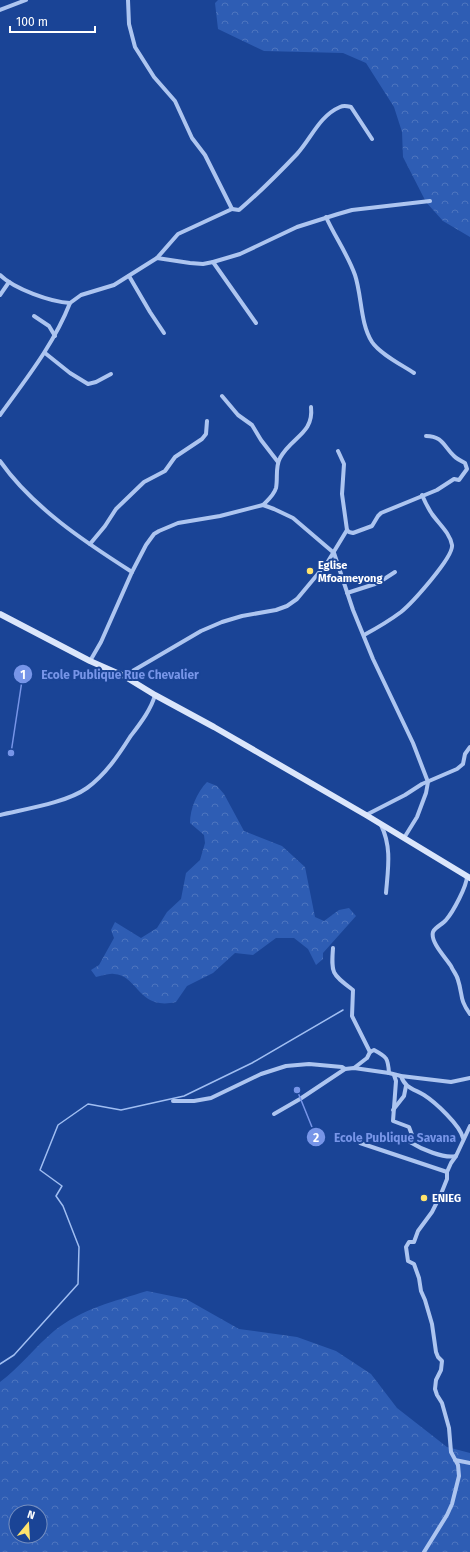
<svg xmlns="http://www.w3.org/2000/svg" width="470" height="1552" font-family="'Fira Sans',sans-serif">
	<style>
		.forest { fill: url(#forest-crowns); fill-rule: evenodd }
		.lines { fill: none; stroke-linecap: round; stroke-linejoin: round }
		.stream { stroke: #a0bef2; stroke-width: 1.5 }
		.minor { stroke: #adc5f0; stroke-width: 4 }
		.secondary { stroke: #dbe6fb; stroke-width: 6 }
		.poi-dot { fill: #ffe36c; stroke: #1a4496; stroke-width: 1.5 }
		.labels { text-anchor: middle; stroke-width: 4; stroke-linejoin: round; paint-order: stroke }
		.poi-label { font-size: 11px; font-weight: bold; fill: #fff; stroke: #1a4496; text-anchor: start }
		.leader { fill: none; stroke: #7795e8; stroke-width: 1.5 }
		.callout-dot { fill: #7795e8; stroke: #1a4496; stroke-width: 1.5 }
		.mark-label { font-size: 12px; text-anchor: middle; font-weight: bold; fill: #fff }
		.callout-label { font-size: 12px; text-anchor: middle; font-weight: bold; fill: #7795e8; stroke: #1a4496; stroke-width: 4; stroke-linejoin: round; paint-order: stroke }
	</style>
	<defs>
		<pattern id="forest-crowns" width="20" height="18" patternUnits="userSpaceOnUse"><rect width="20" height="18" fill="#2e5db4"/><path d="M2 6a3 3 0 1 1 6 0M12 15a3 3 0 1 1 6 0" fill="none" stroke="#4d75bf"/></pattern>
	</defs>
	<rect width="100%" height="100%" fill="#1a4496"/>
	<g class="forest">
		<path d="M218 0H470V237L443 221 426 202 403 157 402 132 394 107 366 63 343 53 264 51 218 29 215 3Z"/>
		<path d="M207 782 217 786 224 794 244 831 282 846 305 867 315 917 324 921 339 910 349 908 356 916 323 953V959L316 965 308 949 294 938H276L253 955 235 953 213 973 187 986 176 1002C138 1011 138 975 114 974 109 973 102 976 96 977L91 970 99 965 114 938 111 930 115 922 141 938 157 928 167 912 181 899 186 873 200 860 205 843 204 835 190 823C190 809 197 792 207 782Z"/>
		<path d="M147 1291 186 1299 239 1329 297 1337 336 1351 371 1374 397 1408 447 1447 470 1453V1552H0V1382C20 1367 35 1347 54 1331 81 1309 115 1301 147 1291ZM16 1512H40V1536H16Z"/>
	</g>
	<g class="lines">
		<path class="stream" d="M0 1364 14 1355 78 1284 79 1247 63 1206 56 1196 62 1186 40 1170 58 1125 88 1104 121 1110 184 1096 252 1063 343 1010"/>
		<g class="minor">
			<path d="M128 0 129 24 135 47 154 77 175 101 192 138 205 155 232 209 178 234 157 258"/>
			<path d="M0 10 26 0"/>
			<path d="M232 209 239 210C259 193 278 174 297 154 311 139 319 116 340 107 344 105 347 106 351 107L372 139"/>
			<path d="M326 217C335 237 348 255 355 275 362 296 360 323 372 342 380 354 402 365 414 373"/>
			<path d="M213 262 256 323"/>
			<path d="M0 275C14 289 51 302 70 303 54 344 26 379 0 415"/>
			<path d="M129 276 150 312 164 333"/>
			<path d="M0 295 9 282"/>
			<path d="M70 303 81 295 114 285 157 258 190 263 203 264 213 262 240 254 297 227 338 214 352 210 430 201"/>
			<path d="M34 316 49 326 55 336"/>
			<path d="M45 353 70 373 88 384 96 382 111 374"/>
			<path d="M222 396 238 415 252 425 261 440 278 462"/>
			<path d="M0 461C32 507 85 542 132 572L101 642 90 661"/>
			<path d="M263 505C268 500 274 495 276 488 278 478 275 467 280 458 291 437 314 434 311 407"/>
			<path d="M347 530 349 532 353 533 372 526 378 516 381 513 437 490 454 479 459 480 467 469 465 463C461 461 457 459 454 456 444 447 443 436 426 436"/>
			<path d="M90 544 105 526 116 509 144 482 165 471 175 457 202 439 206 434 207 421"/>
			<path d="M132 572 146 545 154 534 159 531 178 523 220 516 263 505 274 509 293 518 334 553 353 610 373 659 413 743 428 782 426 793 417 817 404 838"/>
			<path d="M347 593 378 583 395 572"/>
			<path d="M364 635C377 628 389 621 401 612 411 604 454 557 452 545 450 533 439 524 432 514 428 508 425 502 422 495"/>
			<path d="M124 676 201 631 222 622 242 616 276 610 287 606 297 599 327 563 347 530 342 494 344 464 338 451"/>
			<path d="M0 815C25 809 66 803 87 788 105 775 118 756 130 737 139 725 151 710 155 695"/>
			<path d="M366 815 405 795 422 784 457 769 463 764 465 754 470 747"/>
			<path d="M381 825C392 847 388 869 386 893"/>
			<path d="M467 876C467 886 453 912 446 920 443 924 435 927 433 932 430 942 446 958 451 966 453 971 457 975 458 980 463 995 459 999 470 1014"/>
			<path d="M333 948C331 974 332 974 353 990L352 1016 370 1052"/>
			<path d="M354 1068 367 1058 370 1052 374 1050C387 1057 388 1058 389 1073"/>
			<path d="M394 1075 396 1081 393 1121 409 1127 412 1135 410 1142C421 1149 444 1159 456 1156"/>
			<path d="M401 1076C405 1088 414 1089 424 1095 435 1102 460 1125 463 1138"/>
			<path d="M173 1101H194L211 1098 261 1074 286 1066 309 1064 342 1067 345 1069 354 1068 389 1073 401 1076 451 1082 470 1078"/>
			<path d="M393 1110 404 1096 406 1086"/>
			<path d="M274 1114 300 1099 345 1069"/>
			<path d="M360 1143 447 1172"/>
			<path d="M455 1460 470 1463"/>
			<path d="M424 1552 447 1515 452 1504 459 1476 458 1465 451 1452 449 1428 442 1403 437 1395 435 1389 436 1380 441 1370 442 1361 438 1357 436 1352 432 1324 425 1300 421 1291 419 1278 414 1264 408 1261 406 1247 409 1242H414L418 1231 432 1212 441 1194 447 1179V1172L451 1163 456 1156 470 1126"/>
		</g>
		<path class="secondary" d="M0 614 90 661 124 676 155 695 214 727 366 815 470 878"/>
	</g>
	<g class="poi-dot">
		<circle cx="310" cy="571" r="4"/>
		<circle cx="424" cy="1198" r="4"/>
	</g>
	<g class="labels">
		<g class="poi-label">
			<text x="318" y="569">Eglise<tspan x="318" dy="13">Mfoameyong</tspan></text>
			<text x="432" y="1202">ENIEG</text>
		</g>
	</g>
	<path class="leader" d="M11 753L23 674M297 1090L316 1137"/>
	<g class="callout-dot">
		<circle cx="11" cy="753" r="4"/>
		<circle cx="297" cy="1090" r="4"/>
		<circle cx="23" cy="674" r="10"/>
		<circle cx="316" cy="1137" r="10"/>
	</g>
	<g class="mark-label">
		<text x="23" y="679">1</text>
		<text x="316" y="1142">2</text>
	</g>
	<g class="callout-label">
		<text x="120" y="679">Ecole Publique Rue Chevalier</text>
		<text x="395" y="1142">Ecole Publique Savana</text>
	</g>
	<g transform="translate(28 1524) rotate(18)"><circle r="19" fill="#1a4496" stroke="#768fc0"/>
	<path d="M0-3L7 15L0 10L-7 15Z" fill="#ffe36c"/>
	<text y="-6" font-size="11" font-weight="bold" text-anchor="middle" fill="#ffffff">N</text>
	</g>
	<path d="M10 26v6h85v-6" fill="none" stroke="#ffffff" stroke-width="2"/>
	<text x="16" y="26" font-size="12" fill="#ffffff" stroke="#1a4496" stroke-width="3" paint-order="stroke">100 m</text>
</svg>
